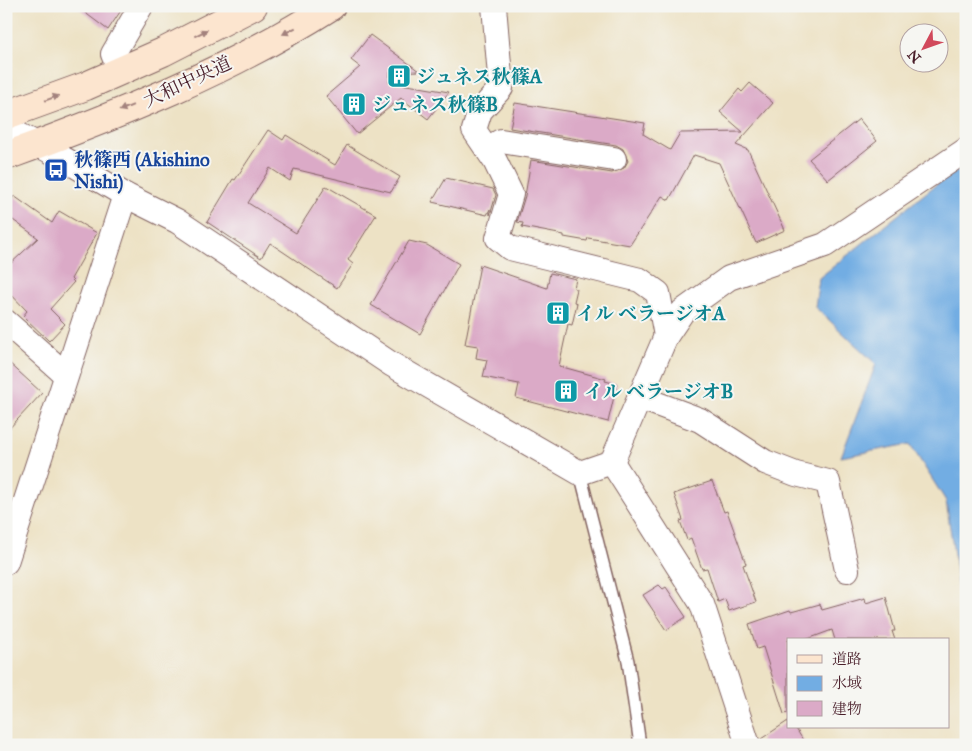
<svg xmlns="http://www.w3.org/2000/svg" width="972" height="751" font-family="'IM FELL Great Primer','Noto Serif JP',serif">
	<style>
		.water { fill: #72ade3; stroke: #5e6687 }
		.building { fill: #dbaac7 }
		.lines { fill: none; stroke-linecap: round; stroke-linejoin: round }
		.lane-casing { stroke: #836361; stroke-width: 14 }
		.street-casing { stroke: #836361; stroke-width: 26 }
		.secondary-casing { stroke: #836361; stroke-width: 30 }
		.lane { stroke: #fff; stroke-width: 11 }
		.street { stroke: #fff; stroke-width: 24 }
		.secondary { stroke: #fce5cf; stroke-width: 28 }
		.oneway { fill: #a3827d }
		.labels { text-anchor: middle; stroke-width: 4; stroke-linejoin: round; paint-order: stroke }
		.culture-label { font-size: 19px; font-weight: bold; fill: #0d838f; stroke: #f6f6f2; text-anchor: start }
		.street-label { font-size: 19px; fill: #4a1f2b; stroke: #f6f6f2 }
		.transit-label { font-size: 19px; font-weight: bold; fill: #164399; stroke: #f6f6f2; text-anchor: start }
	</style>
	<rect width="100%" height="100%" fill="#f6f6f2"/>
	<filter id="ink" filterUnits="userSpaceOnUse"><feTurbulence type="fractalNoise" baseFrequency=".02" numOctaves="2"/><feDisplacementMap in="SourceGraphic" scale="10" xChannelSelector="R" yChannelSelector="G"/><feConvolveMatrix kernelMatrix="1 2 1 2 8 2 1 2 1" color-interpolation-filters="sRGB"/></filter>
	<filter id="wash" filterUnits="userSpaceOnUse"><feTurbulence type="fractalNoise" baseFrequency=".0096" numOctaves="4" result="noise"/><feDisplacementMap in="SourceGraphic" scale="20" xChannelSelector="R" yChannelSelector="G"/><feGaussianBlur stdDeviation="1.12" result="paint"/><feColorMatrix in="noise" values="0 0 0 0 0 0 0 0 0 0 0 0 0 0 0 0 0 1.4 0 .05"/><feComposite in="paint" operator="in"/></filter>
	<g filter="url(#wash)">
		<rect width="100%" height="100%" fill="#ede2c5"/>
		<path class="water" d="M966 166V666L954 554 946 501 910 444 841 457 876 364 815 307 819 278 942 180Z"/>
		<g id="blocks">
			<g class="building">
				<path d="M76 6H124L108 30Z"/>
				<path d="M370 35 419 71 390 72 389 82 449 92 428 119 401 98 357 134 326 96 360 67 351 60Z"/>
				<path d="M750 83 773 103 736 145 748 150 785 230 756 243 719 163 694 155 669 200 662 196 630 245 588 238 587 241 564 237V235L522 227 523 223 517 222 525 196 531 160 612 173 624 168 628 161 623 149 616 145 510 128 515 103 645 123 643 134 670 150 680 133 743 132 720 112 739 89 742 92Z"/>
				<path d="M859 119 877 141 828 180 809 159Z"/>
				<path d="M268 130 283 140 286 135 335 165 347 145 400 177 391 192 294 169 290 181 270 168 248 203 296 233 326 186 376 215 348 260 353 264 337 288 270 243 261 258 207 222 233 179 235 180Z"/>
				<path d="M446 178 493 189 496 195 490 215V209L487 215 432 202Z"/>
				<path d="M14 196 52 223 59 211 97 233 71 279 74 282 50 309 65 324 49 341 23 316 27 311 6 289V268L38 238 6 215V208Z"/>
				<path d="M409 241 427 245 459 264 420 334 371 305Z"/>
				<path d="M480 265 547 288 550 273 576 279 574 288 577 289 574 302 577 303 572 325 568 324 559 366 606 379 605 381 617 384 608 422 516 398 519 384 483 377 487 360 476 358 478 346 465 344Z"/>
				<path d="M6 360 42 393 6 432Z"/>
				<path d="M712 481 724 512 727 511 746 564 743 565 756 602 729 611 725 599 718 602 707 568 702 569 691 538 687 540 680 521 683 520 674 494Z"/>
				<path d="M659 585 663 589 666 587 686 617 666 630 643 595Z"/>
				<path d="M886 597 895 631H892L895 640H835L832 630 805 640H788V713L784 714 763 647 757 649 749 624 790 610 791 612 820 604 822 610 865 598 866 603Z"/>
				<path d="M788 721V727H795L806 745H761V739Z"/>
			</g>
		</g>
	</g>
	<g filter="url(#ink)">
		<use href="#blocks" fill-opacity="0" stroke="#836361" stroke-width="1"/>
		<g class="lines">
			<g class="lane-casing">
				<path id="lane" d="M580 473 628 661 640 745"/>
			</g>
			<g class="street-casing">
				<g id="street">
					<path d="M494 6 501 88 480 111 474 130 495 161 511 194 498 238 510 248 640 280 658 293 666 336"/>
					<path d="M120 71 113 54 141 6"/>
					<path d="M6 128 54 153 125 195 177 221 391 364 580 473 612 462 666 336 683 311 729 278 825 245 966 150"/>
					<path d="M487 149 501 141 614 159"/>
					<path d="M6 322 66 375"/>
					<path d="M641 398 700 420 765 462 796 474 828 482 847 570"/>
					<path d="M612 462 702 604 748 745"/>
					<path d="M6 562 125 195"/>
				</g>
			</g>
			<g class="secondary-casing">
				<g id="secondary">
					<path d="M6 115 86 86 163 52 253 6"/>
					<path d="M6 156C117 116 231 70 331 6"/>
				</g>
			</g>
			<use href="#lane" class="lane"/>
			<use href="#street" class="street"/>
			<use href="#secondary" class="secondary"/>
		</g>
		<defs><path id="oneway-solid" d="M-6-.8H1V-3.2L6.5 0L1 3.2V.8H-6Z" transform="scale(1.25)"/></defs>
		<g class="oneway">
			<use href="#oneway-solid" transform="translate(289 31) rotate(153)"/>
			<use href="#oneway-solid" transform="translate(201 33) rotate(-27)"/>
			<use href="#oneway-solid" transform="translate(52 98) rotate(-20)"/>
			<use href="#oneway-solid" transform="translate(126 108) rotate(158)"/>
		</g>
	</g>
	<defs>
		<g id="building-square" transform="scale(1.25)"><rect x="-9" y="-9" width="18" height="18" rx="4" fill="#0f9aa8" stroke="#f6f6f2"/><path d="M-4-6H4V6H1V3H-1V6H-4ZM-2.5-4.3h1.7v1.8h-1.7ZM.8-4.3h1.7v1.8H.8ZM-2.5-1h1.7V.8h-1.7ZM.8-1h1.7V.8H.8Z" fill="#fff"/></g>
		<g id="bus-square" transform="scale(1.25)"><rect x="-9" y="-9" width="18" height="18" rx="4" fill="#1a4fb4" stroke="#f6f6f2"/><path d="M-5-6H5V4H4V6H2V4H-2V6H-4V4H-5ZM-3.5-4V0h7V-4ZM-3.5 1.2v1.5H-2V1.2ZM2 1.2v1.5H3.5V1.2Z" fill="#fff"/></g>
	</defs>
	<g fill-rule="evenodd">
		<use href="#building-square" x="399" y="76"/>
		<use href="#building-square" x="354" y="104"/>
		<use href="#bus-square" x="56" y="170"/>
		<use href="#building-square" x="558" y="313"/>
		<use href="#building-square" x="566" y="391"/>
	</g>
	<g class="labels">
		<g class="culture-label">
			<text x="416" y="83">ジュネス秋篠A</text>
			<text x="372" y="111">ジュネス秋篠B</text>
			<text x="576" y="320">イル ベラージオA</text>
			<text x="584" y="398">イル ベラージオB</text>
		</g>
		<g class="street-label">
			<text transform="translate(187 81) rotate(-25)" y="7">大和中央道</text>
		</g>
		<g class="transit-label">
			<text x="74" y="166">秋篠西 (Akishino<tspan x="74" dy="22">Nishi)</tspan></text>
		</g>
	</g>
	<rect width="972" height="751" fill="none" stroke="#f6f6f2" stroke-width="25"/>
	<rect x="787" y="638" width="162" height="90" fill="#f6f6f2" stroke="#b1a0a2"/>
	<rect x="797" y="655" width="25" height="8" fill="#fce5cf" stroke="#b1a0a2"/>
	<text x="832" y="664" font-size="15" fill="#4a1f2b">道路</text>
	<rect x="797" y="676" width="25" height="15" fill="#72ade3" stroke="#b1a0a2"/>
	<text x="832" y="688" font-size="15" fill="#4a1f2b">水域</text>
	<rect x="797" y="701" width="25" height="15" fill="#dbaac7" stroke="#b1a0a2"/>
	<text x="832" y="714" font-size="15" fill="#4a1f2b">建物</text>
	<g transform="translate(924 48) rotate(229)"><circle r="24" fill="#f6f6f2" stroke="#b1a0a2"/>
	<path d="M0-4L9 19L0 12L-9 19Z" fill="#d1495b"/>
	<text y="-8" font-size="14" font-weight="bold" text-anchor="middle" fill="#4a1f2b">N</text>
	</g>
</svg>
